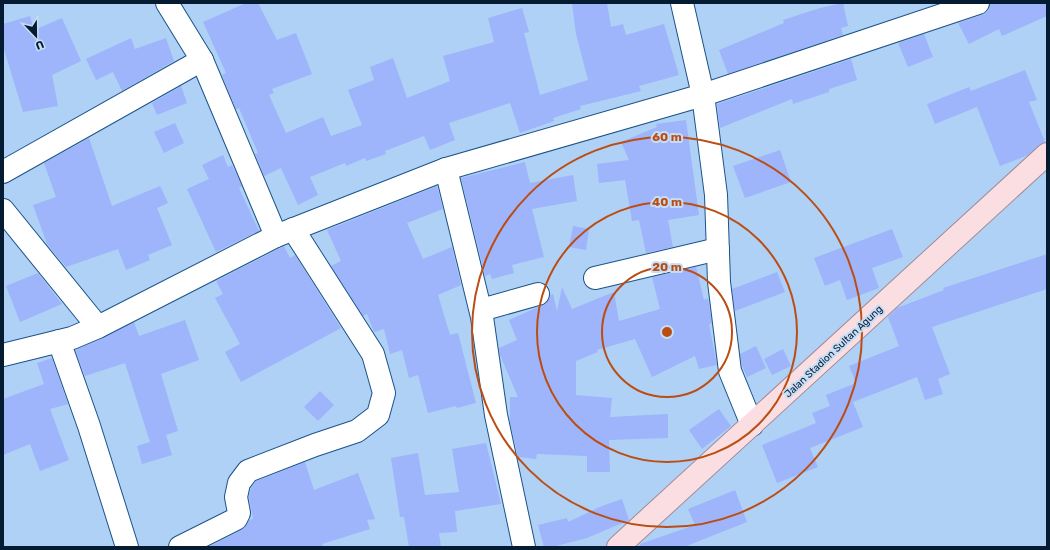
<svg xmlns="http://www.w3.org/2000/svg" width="1050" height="550" font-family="Rubik,sans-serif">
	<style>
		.building { fill: #9eb4fb }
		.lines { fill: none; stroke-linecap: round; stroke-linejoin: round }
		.minor-casing { stroke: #1b5388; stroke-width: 24 }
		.major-casing { stroke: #a28b96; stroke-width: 24 }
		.minor { stroke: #fff; stroke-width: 22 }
		.major { stroke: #fadee1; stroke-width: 22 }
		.ring { fill: none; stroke: #bb4d13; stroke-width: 2 }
		.labels { text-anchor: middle; stroke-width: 4; stroke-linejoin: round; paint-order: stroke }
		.street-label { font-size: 10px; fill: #051b31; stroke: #c6ddf6 }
		.centre { fill: #bb4d13; stroke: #c6ddf6; stroke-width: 2 }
		.ring-label { font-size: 12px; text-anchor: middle; font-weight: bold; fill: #bb4d13; stroke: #c6ddf6; stroke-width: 4; stroke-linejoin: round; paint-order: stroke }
	</style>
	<rect width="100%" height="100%" fill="#afd1f6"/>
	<g class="building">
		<path d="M246 3H258L277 40 296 33 312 74 272 89 274 93 269 95 286 133 323 117 331 136 362 125 348 90 374 80 370 67 393 58 407 98 450 81 443 56 494 42 488 18 522 8 529 32 524 33 540 95 588 80 576 34 572 3H607L611 27 623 24 626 35 664 24 679 75 639 86 641 91 580 106 581 109 553 118 554 121 520 133 510 103 449 123 455 140 430 150 424 136 385 151 386 154 366 161 365 158 346 166 345 163 310 177 318 195 298 205 281 168 264 176 255 154 258 153 239 108 236 109 222 75 226 73 203 22Z"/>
		<path d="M843 3 848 26 841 28 843 35 728 74 719 50 784 23 783 20 820 8Z"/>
		<path d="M990 3H1047V16L1002 36 999 29 969 44 958 23 982 15 988 11Z"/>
		<path d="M30 16 34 30 62 18 81 61 52 75 58 106 23 112 3 46V24Z"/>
		<path d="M924 34 933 57 908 67 898 43Z"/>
		<path d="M131 38 135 49 166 38 174 61 122 91 113 72 96 80 86 59Z"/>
		<path d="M851 59 857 80 829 89V92L793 104 792 99 720 128 717 104Z"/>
		<path d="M1025 70 1037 100 1029 102 1045 142 1028 155 1000 166 977 107 935 124 927 104 969 87 971 91Z"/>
		<path d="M181 86 187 103 157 115 152 103Z"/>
		<path d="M686 120 699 215 668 220 673 247 646 253 639 220 632 221 625 180 599 183 597 164 629 160 621 142 657 127 656 124Z"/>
		<path d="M175 123 184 143 164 153 154 132Z"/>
		<path d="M89 138 112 206 160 186 168 203 157 208 172 245 148 255 150 260 126 270 118 249 66 267 47 244 33 205 56 197 44 163Z"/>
		<path d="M780 150 791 182 745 198 733 166Z"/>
		<path d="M223 155 228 167 232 165 242 186 239 188 259 231 216 252 187 189 209 179 202 165Z"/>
		<path d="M525 162 530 183 573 175 577 201 532 209 544 257 512 265 514 273 492 279 490 274 485 276 461 178Z"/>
		<path d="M437 186 443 209 407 223 423 259 452 247 461 285 438 295 450 335 458 333 476 403 457 408 456 406 428 413 418 375 409 378 402 350 390 354 384 329 374 332 367 314 363 316 331 266 341 261 327 230Z"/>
		<path d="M573 226 589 229 586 250 569 247Z"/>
		<path d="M892 229 903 257 872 268 879 288 847 300 840 280 825 286 814 258Z"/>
		<path d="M284 246 290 258 295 255 341 328 241 382 225 352 240 344 215 298 223 294 216 281Z"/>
		<path d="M1047 254V289L932 327 950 374 938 379 943 394 925 400 917 377 853 402 863 427 810 448 818 467 777 483 762 445 816 423 812 413 830 406 826 395 856 383 849 366 899 346 888 317 897 308 944 290 943 288Z"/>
		<path d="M696 267 704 300 708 298 712 323 709 324 717 365 699 369 695 356 652 377 635 339 597 350 598 352 576 361V395L612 398 610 417 668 414V438L609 440 610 472H587V456L537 454 536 459 518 457 510 423V397H518L500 355 499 348 517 340 509 320 547 303 550 295 553 294 557 311 562 287 572 309 614 292 619 321 660 309 652 277Z"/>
		<path d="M777 272 785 292 735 311 732 289Z"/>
		<path d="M38 273 62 304 20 322 6 286Z"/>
		<path d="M185 320 199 360 161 374 178 431 166 435 172 455 142 464 137 446 150 442 125 363 85 376 75 350 134 322 139 336Z"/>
		<path d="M756 346 766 368 747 377 742 366 740 354Z"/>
		<path d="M783 349 791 366 772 375 764 359Z"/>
		<path d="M52 358 68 404 50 409 69 460 40 471 30 444 3 455V399L44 384 37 363Z"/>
		<path d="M320 391 334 405 318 421 304 407Z"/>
		<path d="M719 409 731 426 702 449 689 430Z"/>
		<path d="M486 443 501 504 455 511 457 532 439 533 441 547H409L404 517H400L391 458 418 453 425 495 459 492 452 449Z"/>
		<path d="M305 462 314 490 358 473 375 519 367 520 370 529 322 544 324 547H208L242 530 249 520 253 519 249 497 251 488 256 481Z"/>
		<path d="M735 490 747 522 684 547H639L640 544 695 525 688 509Z"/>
		<path d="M622 499 629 520 627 521 587 538 552 547H544L538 525 567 518 568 522 602 506Z"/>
	</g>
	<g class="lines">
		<g class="minor-casing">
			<g id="minor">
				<path d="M167 3 202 60 276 236"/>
				<path d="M682 3 703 95 716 195 719 282 730 371 752 425"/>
				<path d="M446 169 482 317 496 415 524 547"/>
				<path d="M3 172 202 60"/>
				<path d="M3 210 98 327"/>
				<path d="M595 278 718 249"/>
				<path d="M481 310 538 294"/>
				<path d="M59 341 89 426 127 547"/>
				<path d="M3 355 72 338 98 327 276 236 446 169 703 95 978 3"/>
				<path d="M180 547 236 519 239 513 236 497 239 483 248 471 315 445 357 431 378 415 384 393 373 354 293 229"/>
			</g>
		</g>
		<g class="major-casing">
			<path id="major" d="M618 547 1047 154"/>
		</g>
		<use href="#minor" class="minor"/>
		<use href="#major" class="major"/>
	</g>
	<g class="ring">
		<circle cx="667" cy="332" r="65"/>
		<circle cx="667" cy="332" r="130"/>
		<circle cx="667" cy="332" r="195"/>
	</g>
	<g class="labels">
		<g class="street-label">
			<text transform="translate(833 351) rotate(-43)" y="4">Jalan Stadion Sultan Agung</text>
		</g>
	</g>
	<circle cx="667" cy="332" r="6" class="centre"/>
	<g class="ring-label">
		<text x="667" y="141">60 m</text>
		<text x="667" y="206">40 m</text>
		<text x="667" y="271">20 m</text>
	</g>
	<rect width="1050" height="550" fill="none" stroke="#051b31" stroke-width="8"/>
	<g transform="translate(36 36) rotate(158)" stroke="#c6ddf6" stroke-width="3" paint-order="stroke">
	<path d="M0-3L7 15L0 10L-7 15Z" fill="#051b31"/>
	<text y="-6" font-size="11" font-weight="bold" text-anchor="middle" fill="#051b31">U</text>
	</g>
</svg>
